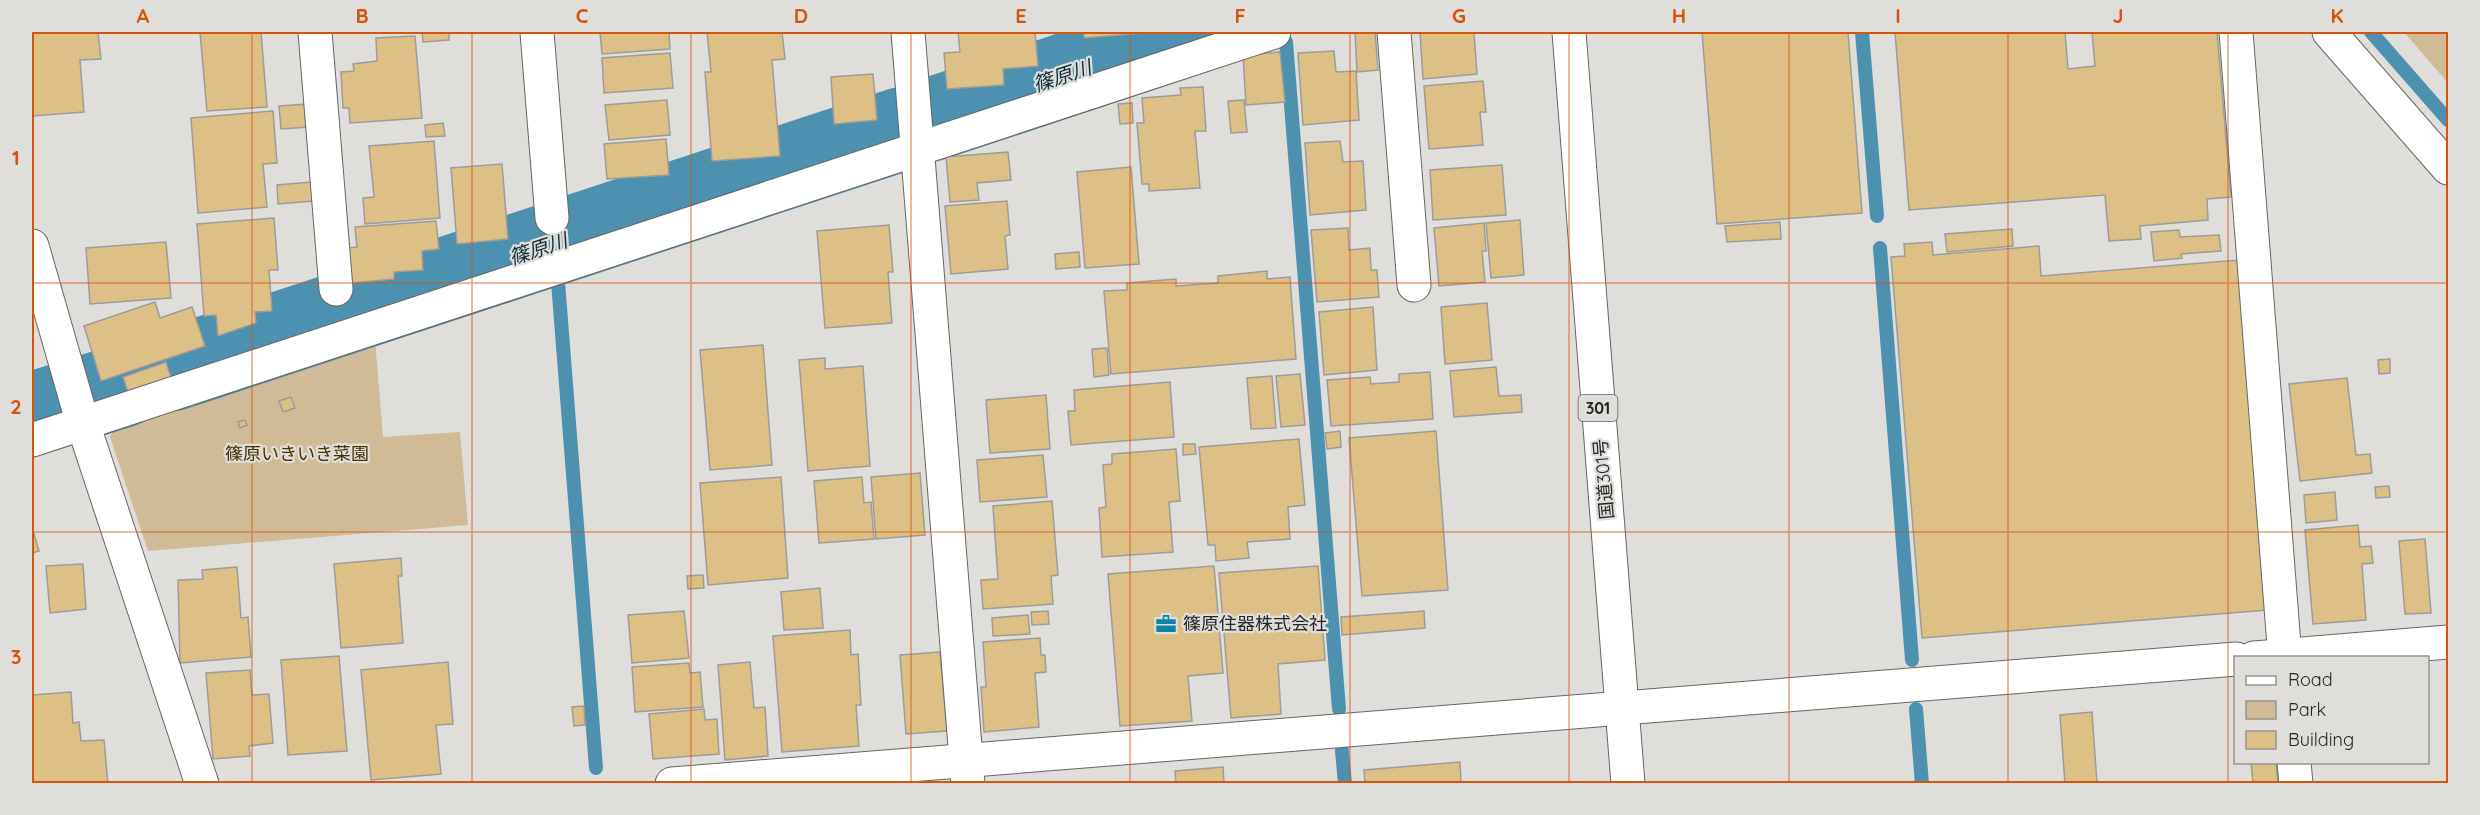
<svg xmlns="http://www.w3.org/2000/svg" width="2480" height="815" font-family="Quicksand,'Noto Sans JP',sans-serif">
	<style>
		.green { fill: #cfbb95 }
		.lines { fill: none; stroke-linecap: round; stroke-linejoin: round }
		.stream { stroke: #4c91af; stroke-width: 14 }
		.river { stroke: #4c91af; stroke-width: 84 }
		.building { fill: #ddc085; stroke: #9d9c99; stroke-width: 1.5 }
		.street-casing { stroke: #676663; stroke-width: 35 }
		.highway-casing { stroke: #676663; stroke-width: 35 }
		.street { stroke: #fff; stroke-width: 33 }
		.highway { stroke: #fff; stroke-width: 33 }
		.grid { fill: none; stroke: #d5540e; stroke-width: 1.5; stroke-opacity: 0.55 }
		.labels { text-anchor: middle; stroke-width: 4.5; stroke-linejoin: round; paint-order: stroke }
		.shield { fill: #e0dedb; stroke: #5e5d5c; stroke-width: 1.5 }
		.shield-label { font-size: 16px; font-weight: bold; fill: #262625 }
		.park-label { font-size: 18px; fill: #463201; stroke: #e0dedb }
		.street-label { font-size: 18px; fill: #262625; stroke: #e0dedb }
		.poi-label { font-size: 18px; fill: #262625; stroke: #e0dedb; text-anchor: start }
		.water-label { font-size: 20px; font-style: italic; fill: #0d2f3c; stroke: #e0dedb }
		.neatline { fill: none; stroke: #d5540e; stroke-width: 2 }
		.grid-label { font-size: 20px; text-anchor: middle; font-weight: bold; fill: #d5540e }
	</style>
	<rect width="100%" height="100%" fill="#e0dedb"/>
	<g class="green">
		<path d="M2404 32H2448V83Z"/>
		<path d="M375 339 383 437 460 432 468 525 148 551 110 437 117 424Z"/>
	</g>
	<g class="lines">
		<g class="stream">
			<path d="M1862 32 1877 216"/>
			<path d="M2371 32 2448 120"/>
			<path d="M1286 42 1339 709"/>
			<path d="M554 243 555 253"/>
			<path d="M1880 248 1912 660"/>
			<path d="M558 282 596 768"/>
			<path d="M1916 709 1922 784"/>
			<path d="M1342 751 1345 784"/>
		</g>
		<g class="river">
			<path d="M930 120 1195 32"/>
			<path d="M173 369 902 129"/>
			<path d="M32 414 122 386"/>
		</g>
	</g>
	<g class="building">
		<path d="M32 32H98L101 59 80 60 84 112 32 116Z"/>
		<path d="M200 32H261L267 107 207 111Z"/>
		<path d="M422 32H449V40L423 42Z"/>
		<path d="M600 32H669L670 49 602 54Z"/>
		<path d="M707 32H782L785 59 772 60 780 156 712 161 705 72H711Z"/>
		<path d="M958 32H1035L1038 66 1003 69 1004 85 947 89 944 53 960 52Z"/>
		<path d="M1084 32H1156L1084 38Z"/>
		<path d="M1355 32H1375L1378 70 1357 72Z"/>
		<path d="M1420 32H1474L1477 74 1423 79Z"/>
		<path d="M1702 32H1848L1862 213 1717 224Z"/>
		<path d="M1895 32H2065L2068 69 2095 66 2092 32H2217L2231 197 2207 199 2208 220 2140 226 2141 239 2109 241 2105 195 1909 210Z"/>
		<path d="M415 36 422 118 350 123 349 108H343L341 72 354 71 353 64 377 61 376 38Z"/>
		<path d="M1334 51 1336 72 1356 71 1359 120 1303 125 1298 53Z"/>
		<path d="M1280 52 1285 102 1246 105 1243 55Z"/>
		<path d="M670 53 673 88 604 93 602 58Z"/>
		<path d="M873 74 877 120 834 124 831 77Z"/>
		<path d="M1483 81 1486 112H1480L1483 145 1429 149 1424 86Z"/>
		<path d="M1203 87 1206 131H1195L1200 188 1149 191V184H1142L1137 123H1144L1142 98 1181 95 1180 88Z"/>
		<path d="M667 100 670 135 609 140 605 105Z"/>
		<path d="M1244 100 1247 132 1231 133 1228 101Z"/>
		<path d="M1132 103 1133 123 1120 124 1118 104Z"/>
		<path d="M307 104 309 127 281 129 279 106Z"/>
		<path d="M273 111 277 163 263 164 267 207 198 213 191 118Z"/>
		<path d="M443 123 445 136 426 137 425 125Z"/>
		<path d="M666 139 669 175 607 179 604 144Z"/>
		<path d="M434 141 440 218 365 224 363 198 374 197 369 146Z"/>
		<path d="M1340 141 1343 162 1363 161 1366 210 1310 215 1305 143Z"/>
		<path d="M1008 152 1011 180 977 183 979 200 950 202 946 157Z"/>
		<path d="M502 164 508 239 457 244 451 168Z"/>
		<path d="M1502 165 1506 215 1433 220 1430 170Z"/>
		<path d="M1131 167 1139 264 1085 268 1077 172Z"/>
		<path d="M312 182 314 201 278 204 277 185Z"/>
		<path d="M1007 201 1010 235 1005 236 1008 269 951 274 945 206Z"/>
		<path d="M274 218 278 270H269L272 311 255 312 256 323 218 336 216 315 204 316 197 224Z"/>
		<path d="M1520 220 1524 275 1491 278 1486 223Z"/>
		<path d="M436 221 439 249 422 251 423 270 394 272V279L351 283 348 248 357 247 355 227Z"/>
		<path d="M1780 222 1781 239 1727 242 1725 226Z"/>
		<path d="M1484 223 1486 251H1482L1485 282 1439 286 1434 228Z"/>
		<path d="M889 225 893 272H888L892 323 825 328 817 231Z"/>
		<path d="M1348 228 1349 250 1370 248 1371 270H1377L1379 297 1317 302 1311 230Z"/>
		<path d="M2012 229 2013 246 1947 252 1945 234Z"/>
		<path d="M2179 230 2180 237 2219 235 2221 251 2181 254 2182 258 2154 261 2151 232Z"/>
		<path d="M166 242 171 298 90 304 86 248Z"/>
		<path d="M1932 242 1933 255 2039 246 2041 276 2239 260 2267 610 1922 638 1891 257 1905 256 1904 244Z"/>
		<path d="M1079 252 1080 267 1056 269 1055 254Z"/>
		<path d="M1267 271V279L1290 277 1296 359 1111 374 1104 291 1127 290V283L1176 279V286L1218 283V276Z"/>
		<path d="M155 302 160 318 192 307 205 346 101 381 84 326Z"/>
		<path d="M1487 303 1492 360 1445 364 1441 307Z"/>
		<path d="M1373 307 1377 370 1324 375 1319 312Z"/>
		<path d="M763 345 772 465 710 470 700 350Z"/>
		<path d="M1107 348 1109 375 1094 377 1092 349Z"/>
		<path d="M825 358V369L863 366 870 466 808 471 799 360Z"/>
		<path d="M2390 359V373L2379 374 2378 360Z"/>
		<path d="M166 362 171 378 128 392 123 377Z"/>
		<path d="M1496 367 1499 396 1521 395 1522 412 1454 417 1450 371Z"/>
		<path d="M1430 372 1433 419 1331 426 1327 380 1370 377 1371 384 1399 382V374Z"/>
		<path d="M1300 374 1305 425 1281 427 1276 376Z"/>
		<path d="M1272 376 1276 428 1251 429 1247 378Z"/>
		<path d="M2347 378 2356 455 2370 454 2372 473 2300 481 2289 384Z"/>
		<path d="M1170 382 1174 437 1071 445 1068 411H1075L1074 390Z"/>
		<path d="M1046 395 1050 449 990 453 986 400Z"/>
		<path d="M291 397 295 408 283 412 279 401Z"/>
		<path d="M245 420 247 425 240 428 238 422Z"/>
		<path d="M1340 431 1341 447 1327 449 1325 433Z"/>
		<path d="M1436 431 1448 590 1362 596 1349 438Z"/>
		<path d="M1299 439 1305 505 1288 507 1290 539 1247 542 1249 558 1216 561 1215 545H1208L1199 447Z"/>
		<path d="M1183 444H1195L1196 454 1183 455Z"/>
		<path d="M1176 449 1180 501 1169 502 1173 552 1102 557 1099 508 1106 507 1103 465 1112 464V454Z"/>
		<path d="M1043 455 1047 497 980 502 977 460Z"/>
		<path d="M920 473 925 535 876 539 871 477Z"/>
		<path d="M781 477 788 578 708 585 700 483Z"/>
		<path d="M862 477 864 503 871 502 874 539 819 543 814 481Z"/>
		<path d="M2389 486 2390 497 2376 498 2375 487Z"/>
		<path d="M2335 492 2337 520 2306 523 2304 495Z"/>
		<path d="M1052 501 1058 575 1051 576 1053 604 983 609 981 580 998 579 993 506Z"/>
		<path d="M2358 525 2360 547 2371 546 2373 563 2362 564 2366 620 2313 624 2305 530Z"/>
		<path d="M32 527 39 551 32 553Z"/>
		<path d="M2425 539 2431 613 2405 614 2399 541Z"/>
		<path d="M401 558 402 576H398L403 643 341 648 334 564Z"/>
		<path d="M83 564 86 609 50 613 46 566Z"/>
		<path d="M1214 566 1223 673 1188 676 1192 721 1120 726 1108 574Z"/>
		<path d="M1318 566 1325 660 1278 664 1281 714 1231 718 1219 573Z"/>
		<path d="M237 567 241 618 248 617 251 657 180 663 178 580 203 579 202 570Z"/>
		<path d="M703 575 704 588 688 589 687 576Z"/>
		<path d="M820 588 823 628 784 630 781 592Z"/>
		<path d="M684 611 689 658 632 663 628 615Z"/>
		<path d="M1048 611 1049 624 1032 625 1031 612Z"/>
		<path d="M1424 611 1425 628 1342 635 1341 617Z"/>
		<path d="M1028 615 1030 634 993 636 992 618Z"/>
		<path d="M850 630 851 655 858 654 861 705H856L859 746 782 752 773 636Z"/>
		<path d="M1040 638 1041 655H1045L1046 672 1035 673 1039 727 984 732 981 687H986L983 642Z"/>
		<path d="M940 652 947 731 906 734 900 655Z"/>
		<path d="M339 656 347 751 288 755 281 660Z"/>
		<path d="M448 662 453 724 436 725 441 774 371 780 361 670Z"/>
		<path d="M750 662 754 708 765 707 768 756 725 760 718 665Z"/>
		<path d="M689 663 690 673 700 672 703 707 635 712 632 667Z"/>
		<path d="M250 670 252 695 269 694 273 743 249 746 250 756 213 759 206 673Z"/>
		<path d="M71 692 73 723 79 722 81 741 104 740 108 784H32V695Z"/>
		<path d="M584 706 585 725 574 726 572 707Z"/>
		<path d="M704 709 705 720 717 719 719 754 653 759 649 714Z"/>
		<path d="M2092 712 2097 784H2065L2060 715Z"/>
		<path d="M1460 762 1461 782 1468 784H1365L1364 770Z"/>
		<path d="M2251 762H2276L2278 784H2253Z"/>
		<path d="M1223 767 1224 784H1176L1175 771Z"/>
	</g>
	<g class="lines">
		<g class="street-casing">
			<g id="street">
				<path d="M315 32 336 289"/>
				<path d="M537 32 552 218"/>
				<path d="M908 32 968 784"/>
				<path d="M1394 32 1414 285"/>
				<path d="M2236 32 2285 658"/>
				<path d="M2329 32 2448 168"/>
				<path d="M32 246 83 424 202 784"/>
				<path d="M32 440 1274 32"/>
				<path d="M2254 658 2448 642"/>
				<path d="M2294 762 2296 784"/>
				<path d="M672 784 2236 659"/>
			</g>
		</g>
		<g class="highway-casing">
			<path id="highway" d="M1569 32 1628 784"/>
		</g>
		<use href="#street" class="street"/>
		<use href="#highway" class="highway"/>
	</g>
	<path class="grid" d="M252 32V784M472 32V784M691 32V784M911 32V784M1130 32V784M1350 32V784M1569 32V784M1789 32V784M2008 32V784M2228 32V784M32 283H2448M32 532H2448"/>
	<defs>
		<g id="office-bare" transform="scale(1.62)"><path d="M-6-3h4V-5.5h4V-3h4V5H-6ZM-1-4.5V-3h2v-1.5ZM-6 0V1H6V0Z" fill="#0e82a8" stroke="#e0dedb" stroke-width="2.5" paint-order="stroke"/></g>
	</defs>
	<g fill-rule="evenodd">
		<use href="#office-bare" x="1166" y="624"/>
	</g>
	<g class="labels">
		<rect class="shield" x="1578.5" y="395" width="39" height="26" rx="4.5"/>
		<g class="shield-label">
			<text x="1598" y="414">301</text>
		</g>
		<g class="park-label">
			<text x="297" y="460">篠原いきいき菜園</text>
		</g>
		<g class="street-label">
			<text transform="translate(1604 479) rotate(-95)" y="6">国道301号</text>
		</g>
		<g class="poi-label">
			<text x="1183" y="630">篠原住器株式会社</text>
		</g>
		<g class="water-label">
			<text transform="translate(1062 76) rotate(-18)" y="7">篠原川</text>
			<text transform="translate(538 249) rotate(-18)" y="7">篠原川</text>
		</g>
	</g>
	<rect width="2480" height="815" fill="none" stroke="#e0dedb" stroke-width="66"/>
	<rect x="2234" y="656" width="195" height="108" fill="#e0dedb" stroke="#969492" stroke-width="1.5"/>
	<rect x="2246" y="676" width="30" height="9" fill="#ffffff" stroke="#969492" stroke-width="1.5"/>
	<text x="2288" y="686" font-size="18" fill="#262625">Road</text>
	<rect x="2246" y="701" width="30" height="18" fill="#cfbb95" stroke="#969492" stroke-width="1.5"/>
	<text x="2288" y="716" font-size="18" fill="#262625">Park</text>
	<rect x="2246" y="731" width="30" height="18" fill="#ddc085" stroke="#969492" stroke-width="1.5"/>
	<text x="2288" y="746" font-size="18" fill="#262625">Building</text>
	<rect x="33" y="33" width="2414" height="749" class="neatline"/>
	<g class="grid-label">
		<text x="143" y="23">A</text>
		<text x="362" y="23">B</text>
		<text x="582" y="23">C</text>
		<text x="801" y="23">D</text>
		<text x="1021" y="23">E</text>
		<text x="1240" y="23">F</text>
		<text x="1459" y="23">G</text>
		<text x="1679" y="23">H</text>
		<text x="1898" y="23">I</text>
		<text x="2118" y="23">J</text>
		<text x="2337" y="23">K</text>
		<text x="16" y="165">1</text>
		<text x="16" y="414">2</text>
		<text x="16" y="664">3</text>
	</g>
</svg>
